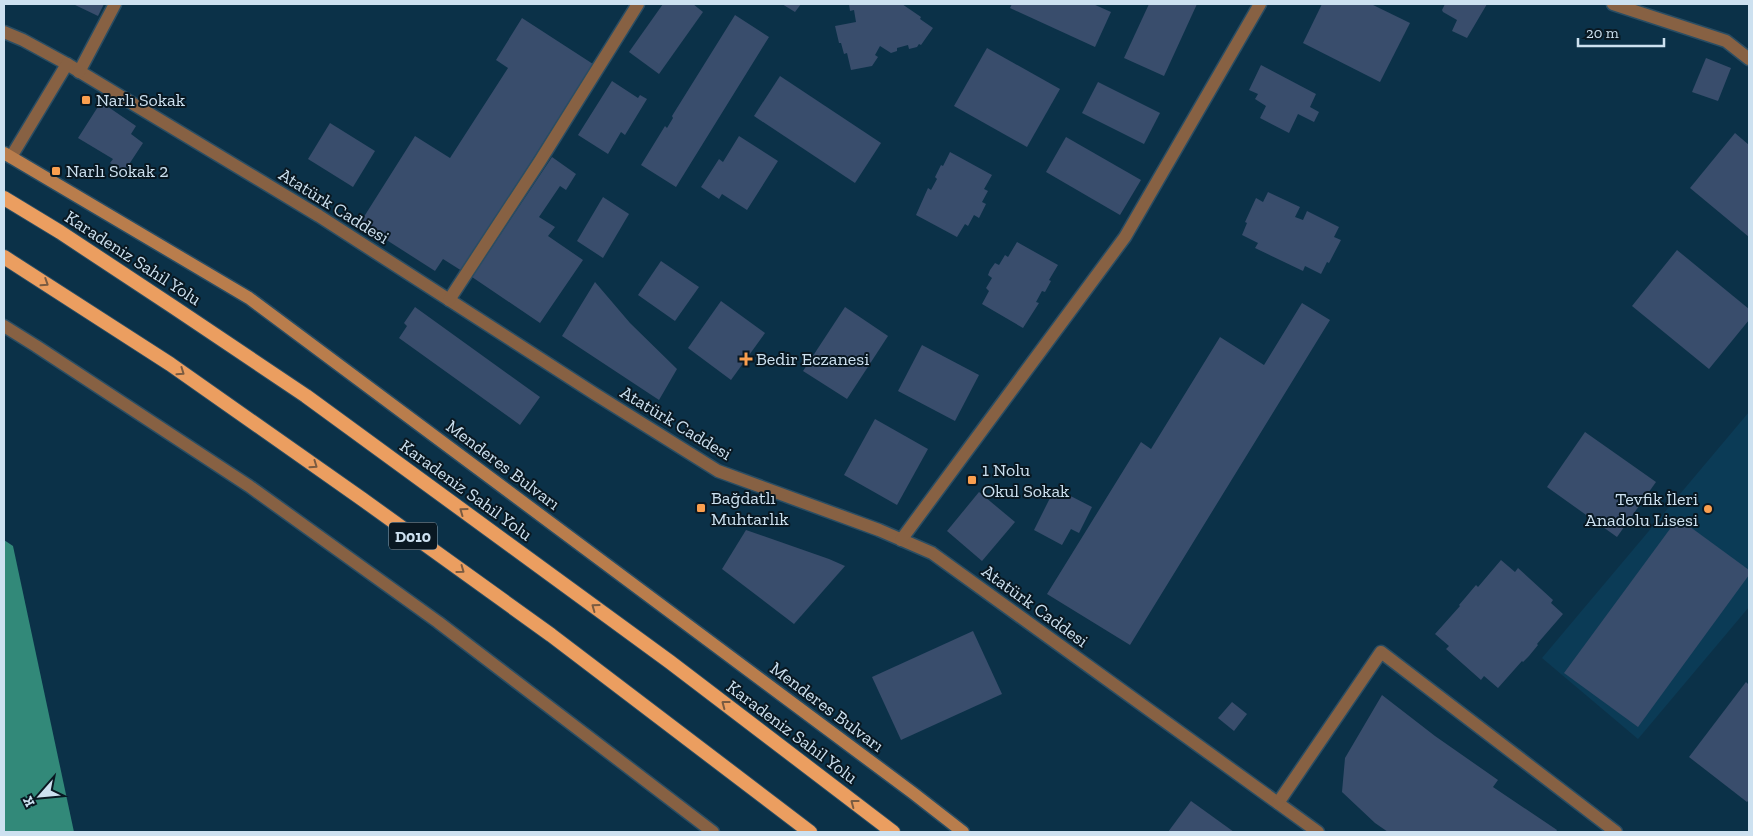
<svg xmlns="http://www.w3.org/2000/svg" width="1753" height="836" font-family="'Zilla Slab',serif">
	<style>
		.built { fill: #0b3b56 }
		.water { fill: #328979 }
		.building { fill: #394d6c }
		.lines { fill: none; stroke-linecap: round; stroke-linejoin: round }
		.minor-casing { stroke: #2a4d63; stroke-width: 15 }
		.tertiary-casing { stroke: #2a4d63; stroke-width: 15 }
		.secondary-casing { stroke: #2a4d63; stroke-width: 15 }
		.trunk-casing { stroke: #2a4d63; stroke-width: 16 }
		.minor { stroke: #876143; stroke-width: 12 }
		.tertiary { stroke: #876143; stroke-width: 12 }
		.secondary { stroke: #b97d4c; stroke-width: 12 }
		.trunk { stroke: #eb9e60; stroke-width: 14 }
		.oneway { stroke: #7a5b41 }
		.poi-dot { fill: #fa9f4f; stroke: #091822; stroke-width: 2 }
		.labels { text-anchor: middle; stroke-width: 4; stroke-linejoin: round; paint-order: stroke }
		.shield { fill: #091822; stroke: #92a5b2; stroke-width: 1 }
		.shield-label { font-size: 16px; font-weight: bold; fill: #cde1f0 }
		.poi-label { font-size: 18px; fill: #cde1f0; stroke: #091822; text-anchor: start }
		.street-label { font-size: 18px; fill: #cde1f0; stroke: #091822 }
	</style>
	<rect width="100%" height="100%" fill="#0b3148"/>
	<path class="built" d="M1749 412V607L1638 739 1542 658Z"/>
	<path class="water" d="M4 540 13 546 74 832H4Z"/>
	<g class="building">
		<path d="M73 4H104L98 16Z"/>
		<path d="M663 4H693L703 12 659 74 629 52Z"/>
		<path d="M782 4H801L795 12Z"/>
		<path d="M849 4H902L921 17 920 19 933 28 921 45 919 44 917 47 909 49 908 45 897 48V51L891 53 880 46 875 55 878 57 872 66 851 70 847 53 844 54 841 43H839L835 26 856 22 854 10 850 11Z"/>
		<path d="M1012 4H1093L1111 12 1095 47 1010 8Z"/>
		<path d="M1149 4H1197L1164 76 1124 58Z"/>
		<path d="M1322 4H1371L1410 23 1380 82 1303 43Z"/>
		<path d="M1445 4H1487L1467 38 1452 31 1457 20 1443 12 1442 10Z"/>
		<path d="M735 15 769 37 676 187 641 165 665 126 667 128 673 118 672 116Z"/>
		<path d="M522 18 593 64 462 271 443 259 435 271 360 223 415 136 450 158 508 68 496 60Z"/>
		<path d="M987 48 1060 89 1027 147 954 106Z"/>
		<path d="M1706 58 1731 68 1718 101 1692 92Z"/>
		<path d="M1261 65 1316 94 1310 107 1319 112 1314 122 1298 114 1289 133 1260 118 1266 106 1255 99 1258 94 1249 90Z"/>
		<path d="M780 76 881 143 855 183 754 116Z"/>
		<path d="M612 81 638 98 640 95 647 99 625 135 621 132 608 154 578 135Z"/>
		<path d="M1098 82 1160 113 1144 144 1082 113Z"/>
		<path d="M101 102 136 126 131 134 143 143 124 172 110 163 113 159 78 138Z"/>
		<path d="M330 123 375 151 353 187 308 159Z"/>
		<path d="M1735 133 1749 145V237L1690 188Z"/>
		<path d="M739 136 778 161 747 210 722 194 719 199 701 187 719 159 723 162Z"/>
		<path d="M1066 137 1141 180 1120 215 1046 172Z"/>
		<path d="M950 152 992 175 984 189 988 191 982 202 986 204 979 218 974 215 968 226 965 224 957 237 916 215 928 188 931 190 937 179 935 177 941 165 943 166Z"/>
		<path d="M552 157 576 174 566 190 560 186 539 217 555 227 548 236 583 260 540 323 472 277Z"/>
		<path d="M1268 192 1300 207 1295 217 1303 220 1307 211 1339 227 1334 237 1341 240 1329 263 1327 262 1321 274 1305 266 1303 271 1255 248 1258 243 1242 235 1247 223 1245 222 1256 198 1263 202Z"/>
		<path d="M603 197 629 214 603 258 577 241Z"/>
		<path d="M1017 242 1058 265 1049 280 1051 281 1045 292 1042 291 1036 302 1039 303 1023 328 982 304 989 291 986 288 992 278 988 275 990 270 995 263 999 265 1005 255 1008 257Z"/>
		<path d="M1677 250 1749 309V320L1709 369 1632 306Z"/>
		<path d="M661 261 699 287 675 321 638 295Z"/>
		<path d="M595 282 630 323 677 369 659 400 562 336Z"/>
		<path d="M721 301 765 333 731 380 688 348Z"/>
		<path d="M1302 303 1330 320 1130 645 1047 594 1141 442 1151 449 1220 337 1264 365Z"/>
		<path d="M415 307 540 397 520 425 399 338 407 326 404 323Z"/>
		<path d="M845 307 888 336 847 399 803 371Z"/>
		<path d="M922 345 979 375 955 421 898 391Z"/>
		<path d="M875 419 928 449 897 505 844 475Z"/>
		<path d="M1585 432 1656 482 1617 537 1547 487Z"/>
		<path d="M1055 488 1092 507 1079 533 1071 529 1062 545 1034 530Z"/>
		<path d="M979 492 1015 522 982 561 947 531Z"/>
		<path d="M1678 518 1749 570V575L1638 727 1564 673Z"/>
		<path d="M746 530 829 559 845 566 794 624 722 569Z"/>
		<path d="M1501 560 1515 572 1518 568 1553 600 1551 603 1563 614 1537 644 1538 645 1529 656 1523 662 1522 661 1498 688 1484 676 1481 680 1446 649 1449 646 1435 634 1460 606 1459 605 1465 598 1476 585 1478 587Z"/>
		<path d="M973 631 1002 694 901 740 872 677Z"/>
		<path d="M1746 682 1749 685V800L1747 802 1689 757Z"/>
		<path d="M1382 695 1435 736 1498 780 1493 787 1557 830 1556 832H1388L1375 823 1342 792 1345 758Z"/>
		<path d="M1232 702 1247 714 1234 731 1218 718Z"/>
		<path d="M1191 801 1234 832H1168Z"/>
	</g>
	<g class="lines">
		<g class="minor-casing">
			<g id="minor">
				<path d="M1613 4 1726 41 1749 59"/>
				<path d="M4 32 23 40 67 64 319 216 595 394 718 471 879 530 932 553 1318 832"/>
				<path d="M79 72 115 4"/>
				<path d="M11 157 67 64"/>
				<path d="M449 300 540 161 638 4"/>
				<path d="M901 540 1125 237 1260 4"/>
				<path d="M1278 803 1381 652 1616 832"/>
			</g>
		</g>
		<g class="tertiary-casing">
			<path id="tertiary" d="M4 326 36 346 249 486 438 622 713 832"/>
		</g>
		<g class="secondary-casing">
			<path id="secondary" d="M4 153 249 298 913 793 963 832"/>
		</g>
		<g class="trunk-casing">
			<g id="trunk">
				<path d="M4 198 60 232 175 308 306 396 670 662 893 832"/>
				<path d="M4 257 170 364 362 499 551 635 810 832"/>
			</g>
		</g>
		<use href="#minor" class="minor"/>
		<use href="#tertiary" class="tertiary"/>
		<use href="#secondary" class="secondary"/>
		<use href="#trunk" class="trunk"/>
	</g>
	<defs><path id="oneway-chevron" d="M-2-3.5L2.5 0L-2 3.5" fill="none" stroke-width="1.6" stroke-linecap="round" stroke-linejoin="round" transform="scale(1.25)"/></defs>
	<g class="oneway">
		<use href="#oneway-chevron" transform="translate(45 283) rotate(33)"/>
		<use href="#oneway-chevron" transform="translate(181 372) rotate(35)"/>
		<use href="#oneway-chevron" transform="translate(314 465) rotate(35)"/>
		<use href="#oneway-chevron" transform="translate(463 511) rotate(-144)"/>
		<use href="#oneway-chevron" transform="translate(461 570) rotate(36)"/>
		<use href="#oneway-chevron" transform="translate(595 607) rotate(-144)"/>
		<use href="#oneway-chevron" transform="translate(725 704) rotate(-143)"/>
		<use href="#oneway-chevron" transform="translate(854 803) rotate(-143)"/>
	</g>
	<g class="poi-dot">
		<rect x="81" y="95" width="10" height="10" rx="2.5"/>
		<rect x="51" y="166" width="10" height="10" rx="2.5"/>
		<path d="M743.5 351.5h5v5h5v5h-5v5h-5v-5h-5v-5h5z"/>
		<rect x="967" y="475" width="10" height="10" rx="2.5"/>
		<rect x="696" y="503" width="10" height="10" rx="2.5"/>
		<circle cx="1708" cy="509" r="5"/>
	</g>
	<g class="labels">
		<rect class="shield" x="389" y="522.5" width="48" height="27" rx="4"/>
		<g class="shield-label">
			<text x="413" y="542">D010</text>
		</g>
		<g class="poi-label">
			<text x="96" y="106">Narlı Sokak</text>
			<text x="66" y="177">Narlı Sokak 2</text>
			<text x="756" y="365">Bedir Eczanesi</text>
			<text x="982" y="476">1 Nolu<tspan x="982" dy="21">Okul Sokak</tspan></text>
			<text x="711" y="504">Bağdatlı<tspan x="711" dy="21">Muhtarlık</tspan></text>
			<text x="1698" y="505" text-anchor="end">Tevfik İleri<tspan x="1698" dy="21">Anadolu Lisesi</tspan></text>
		</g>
		<g class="street-label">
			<text transform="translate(334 206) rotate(32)" y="6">Atatürk Caddesi</text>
			<text transform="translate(133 258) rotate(33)" y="6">Karadeniz Sahil Yolu</text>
			<text transform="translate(676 423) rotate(31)" y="6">Atatürk Caddesi</text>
			<text transform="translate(503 465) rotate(37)" y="6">Menderes Bulvarı</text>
			<text transform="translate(466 490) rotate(36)" y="6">Karadeniz Sahil Yolu</text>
			<text transform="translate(1035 606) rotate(36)" y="6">Atatürk Caddesi</text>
			<text transform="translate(827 707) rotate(37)" y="6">Menderes Bulvarı</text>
			<text transform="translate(792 732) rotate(37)" y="6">Karadeniz Sahil Yolu</text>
		</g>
	</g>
	<rect width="1753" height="836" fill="none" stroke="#cde1f0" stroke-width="10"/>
	<g transform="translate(40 796) rotate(243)" stroke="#091822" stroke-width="4" paint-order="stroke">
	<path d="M0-4L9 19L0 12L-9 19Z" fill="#cde1f0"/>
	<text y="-8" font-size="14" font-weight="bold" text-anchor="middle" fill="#cde1f0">K</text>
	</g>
	<path d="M1578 38v8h86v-8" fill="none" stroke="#cde1f0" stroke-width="2.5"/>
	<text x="1586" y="38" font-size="15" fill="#cde1f0" stroke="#091822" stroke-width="4" paint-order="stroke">20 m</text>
</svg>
